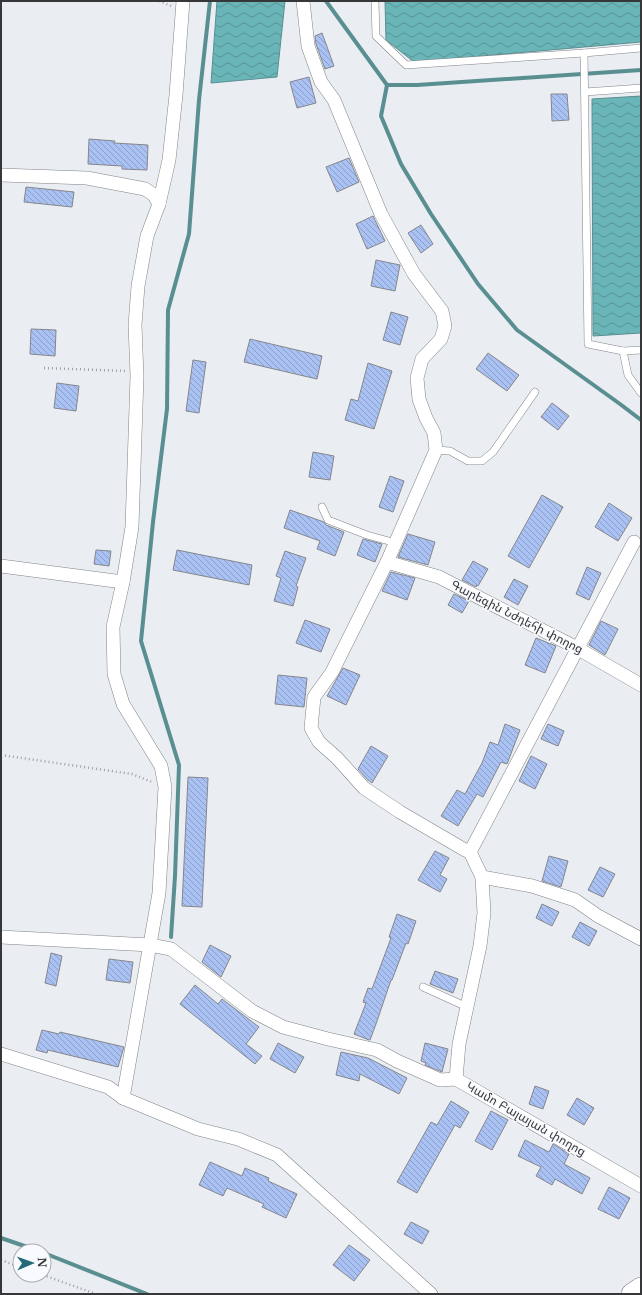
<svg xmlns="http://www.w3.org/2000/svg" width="642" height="1295" font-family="'Libre Baskerville','Noto Sans Armenian',serif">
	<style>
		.water { fill: url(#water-waves); stroke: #5a8f91 }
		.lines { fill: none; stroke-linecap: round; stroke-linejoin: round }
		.stream { stroke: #5a8f91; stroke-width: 4 }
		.building { fill: url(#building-back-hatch); stroke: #84868b }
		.lane-casing { stroke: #818488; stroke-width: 8 }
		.street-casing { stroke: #818488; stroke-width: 14 }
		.primary-casing { stroke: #818488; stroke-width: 22 }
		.path { stroke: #9da0a3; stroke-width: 2.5; stroke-dasharray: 1 3; stroke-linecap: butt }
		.lane { stroke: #fff; stroke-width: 7 }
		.street { stroke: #fff; stroke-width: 13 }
		.primary { stroke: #fff; stroke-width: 21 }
		.labels { text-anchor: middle; stroke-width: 3; stroke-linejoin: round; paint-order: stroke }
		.street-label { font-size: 12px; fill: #363739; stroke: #f8fafe }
	</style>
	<defs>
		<pattern id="water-waves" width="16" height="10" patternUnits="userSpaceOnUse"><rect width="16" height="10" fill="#6ab5b7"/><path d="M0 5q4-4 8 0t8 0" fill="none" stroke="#589496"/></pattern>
		<pattern id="building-back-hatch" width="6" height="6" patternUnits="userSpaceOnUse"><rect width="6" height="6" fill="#aac2f3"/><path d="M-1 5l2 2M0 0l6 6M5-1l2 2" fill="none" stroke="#8b9ec6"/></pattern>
	</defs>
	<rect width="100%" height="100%" fill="#eaedf2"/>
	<g class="water">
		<path d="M217 1H285L277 77 211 83Z"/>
		<path d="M385 1H641V42L414 62 386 40Z"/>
		<path d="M641 96V333L593 336 592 99Z"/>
	</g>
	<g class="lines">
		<g class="stream">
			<path d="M326 1 387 85 381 116 401 164 431 214 478 284 517 330 620 404 641 420"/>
			<path d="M387 85H417L641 70"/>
			<path d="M171 937 175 876 179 765 141 641 153 522 167 409 168 310 189 234 199 100 210 1"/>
			<path d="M1 1238 39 1251"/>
			<path d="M44 1253 147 1294"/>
		</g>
	</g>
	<g class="building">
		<path d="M322 33 334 66 325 69 316 44 315 36Z"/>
		<path d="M309 77 316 103 297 108 290 82Z"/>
		<path d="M551 94H567L569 120 552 121Z"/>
		<path d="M89 139 115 141 114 143 148 145 147 170 122 169V166L88 164Z"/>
		<path d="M349 158 359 182 337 192 326 167Z"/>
		<path d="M26 187 74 192 72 207 24 202Z"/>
		<path d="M373 216 385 241 367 249 356 224Z"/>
		<path d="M421 225 433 244 421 253 408 233Z"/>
		<path d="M376 260 400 265 395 291 371 286Z"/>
		<path d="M391 312 408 317 400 345 383 340Z"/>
		<path d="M31 329 56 330 55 356 30 354Z"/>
		<path d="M250 339 322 356 317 379 244 362Z"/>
		<path d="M488 353 519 375 507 391 476 369Z"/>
		<path d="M193 360 206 362 199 413 186 411Z"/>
		<path d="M368 363 392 371 374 429 345 420 351 399 358 401Z"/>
		<path d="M57 383 79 386 76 411 54 408Z"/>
		<path d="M552 403 569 416 558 430 541 417Z"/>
		<path d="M313 452 334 456 330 480 309 477Z"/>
		<path d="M390 476 404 481 393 512 379 507Z"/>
		<path d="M542 495 563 507 529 568 508 556Z"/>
		<path d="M609 503 632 518 618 541 595 527Z"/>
		<path d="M290 510 324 522 326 525 344 532 335 556 317 549 320 541 284 528Z"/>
		<path d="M408 534 435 542 428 565 398 557Z"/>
		<path d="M363 539 382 544 375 562 357 555Z"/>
		<path d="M96 550 111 551 109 566 94 564Z"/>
		<path d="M177 550 252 565 249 585 173 570Z"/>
		<path d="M285 551 306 558 296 586 298 587 293 606 274 601 281 578 276 576Z"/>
		<path d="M473 561 488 569 478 586 477 585 476 587 462 580Z"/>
		<path d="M587 567 601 573 589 600 576 594Z"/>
		<path d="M391 572 415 578 407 600 382 591Z"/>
		<path d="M514 579 528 586 518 605 504 597Z"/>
		<path d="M454 594 469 601 462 613 448 605Z"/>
		<path d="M305 620 330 629 321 652 296 643Z"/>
		<path d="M601 621 618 629 605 655 589 645Z"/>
		<path d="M536 638 556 646 545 673 525 665Z"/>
		<path d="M343 668 360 675 346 705 327 696Z"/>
		<path d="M278 675 307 678 304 707 275 704Z"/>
		<path d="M505 724 520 730 507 764 501 762 483 797 477 794 458 826 441 816 457 790 465 794 482 763 490 742 498 745Z"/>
		<path d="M548 724 564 731 558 746 541 739Z"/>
		<path d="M371 746 388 756 372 783 367 779 358 769Z"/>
		<path d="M531 756 547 764 535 789 519 781Z"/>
		<path d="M188 777 208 778 202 907 182 906Z"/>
		<path d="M435 851 449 858 440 875 447 879 440 892 418 880Z"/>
		<path d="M549 856 568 861 561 887 542 881Z"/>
		<path d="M600 867 615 874 603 897 588 890Z"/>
		<path d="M542 904 559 912 552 926 536 918Z"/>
		<path d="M397 914 416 921 408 944 406 943 392 980H391L376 1024 370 1040H369L354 1034 366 1003 363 1002 368 988 372 989 391 938 389 937Z"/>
		<path d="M580 922 597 931 589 946 572 937Z"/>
		<path d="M210 945 231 956 221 977 202 962Z"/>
		<path d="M51 953 62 956 56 986 45 983Z"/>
		<path d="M109 959 133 962 130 983 106 980Z"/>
		<path d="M435 971 458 979 453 993 430 984Z"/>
		<path d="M195 985 218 1004 222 999 259 1027 246 1044 262 1056 255 1064 180 1004Z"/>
		<path d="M42 1030 59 1034 60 1032 124 1047 118 1067 48 1050 47 1053 36 1050Z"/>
		<path d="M278 1043 304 1057 295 1073 270 1059Z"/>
		<path d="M425 1043 448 1049 442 1072 425 1065 426 1063 421 1061Z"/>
		<path d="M341 1052 368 1058 407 1078 399 1094 360 1074 359 1081 336 1075Z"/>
		<path d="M535 1086 549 1091 543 1109 529 1104Z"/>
		<path d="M577 1098 594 1108 584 1125 567 1115Z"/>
		<path d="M451 1101 469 1112 460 1128 455 1125 417 1193 397 1182 431 1122 437 1125Z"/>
		<path d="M491 1111 508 1120 492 1150 475 1141Z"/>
		<path d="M525 1140 549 1152 553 1144 569 1154 564 1164 590 1178 582 1194 555 1179 552 1185 536 1176 541 1167 518 1156Z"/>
		<path d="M210 1162 242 1176 245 1168 269 1178 268 1181 297 1194 286 1218 262 1207 264 1204 227 1188 223 1196 199 1185Z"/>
		<path d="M609 1187 630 1198 619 1219 598 1209Z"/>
		<path d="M411 1222 429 1231 422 1244 404 1234Z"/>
		<path d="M349 1245 370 1260 354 1281 333 1265Z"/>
	</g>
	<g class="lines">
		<g class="lane-casing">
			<g id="lane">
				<path d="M375 1 376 36 406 65 584 53 641 48"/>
				<path d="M584 53 588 344 623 351"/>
				<path d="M585 92 641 88"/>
				<path d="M641 350 623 351 628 375 641 393"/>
				<path d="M436 450 450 451 468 461H482L493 452 535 392"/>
				<path d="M322 507 328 520 367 535 396 543"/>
				<path d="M423 987 467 1007"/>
			</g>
		</g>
		<g class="street-casing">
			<g id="street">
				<path d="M303 1 308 46 321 82 334 100 381 214 414 274 442 311 445 326 441 339 422 359 417 378 419 399 426 418 434 433 436 450 387 562 332 672 314 697 311 728 319 742 337 758 364 788 400 812 465 850 470 852 482 877 484 913 480 946 459 1044 456 1079"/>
				<path d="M1 175 87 178 145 189 154 195 159 204"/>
				<path d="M387 562 439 577 577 648 641 685"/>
				<path d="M1 566 123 582"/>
				<path d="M470 852 634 542"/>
				<path d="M482 877 532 886 575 900 598 916 641 939"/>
				<path d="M1 937 150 945 171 949 252 1011 283 1027 328 1039 377 1050 397 1061 440 1080 456 1079 641 1186"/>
				<path d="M1 1054 108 1087 123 1098 198 1129 238 1139 277 1155 431 1294"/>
				<path d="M123 1098 159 893 165 787 161 766 123 704 114 674 113 627 123 582 132 527 137 376 135 325 138 286 147 236 159 204 169 160 176 95 183 1"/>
			</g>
		</g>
		<g class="primary-casing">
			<path id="primary" d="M632 1294 641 1288"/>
		</g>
		<g class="path">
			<path d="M159 1 171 6"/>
			<path d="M44 368 126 371"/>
			<path d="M1 755 132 774 152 782"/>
			<path d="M1 1260 20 1267"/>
			<path d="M43 1275 96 1294"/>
		</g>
		<use href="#lane" class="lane"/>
		<use href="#street" class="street"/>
		<use href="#primary" class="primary"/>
	</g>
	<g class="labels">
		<g class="street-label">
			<text transform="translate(517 617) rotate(27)" y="4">Գարեգին Նժդեհի փողոց</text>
			<text transform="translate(526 1119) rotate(30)" y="4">Կամո Բալայան փողոց</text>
		</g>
	</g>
	<rect width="642" height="1295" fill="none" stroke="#363739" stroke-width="4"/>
	<g transform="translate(32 1263) rotate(88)"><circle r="19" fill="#f8fafe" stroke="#aaacaf"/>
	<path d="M0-3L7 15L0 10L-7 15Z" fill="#246979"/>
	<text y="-6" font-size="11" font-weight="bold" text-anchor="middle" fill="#363739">N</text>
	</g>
</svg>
